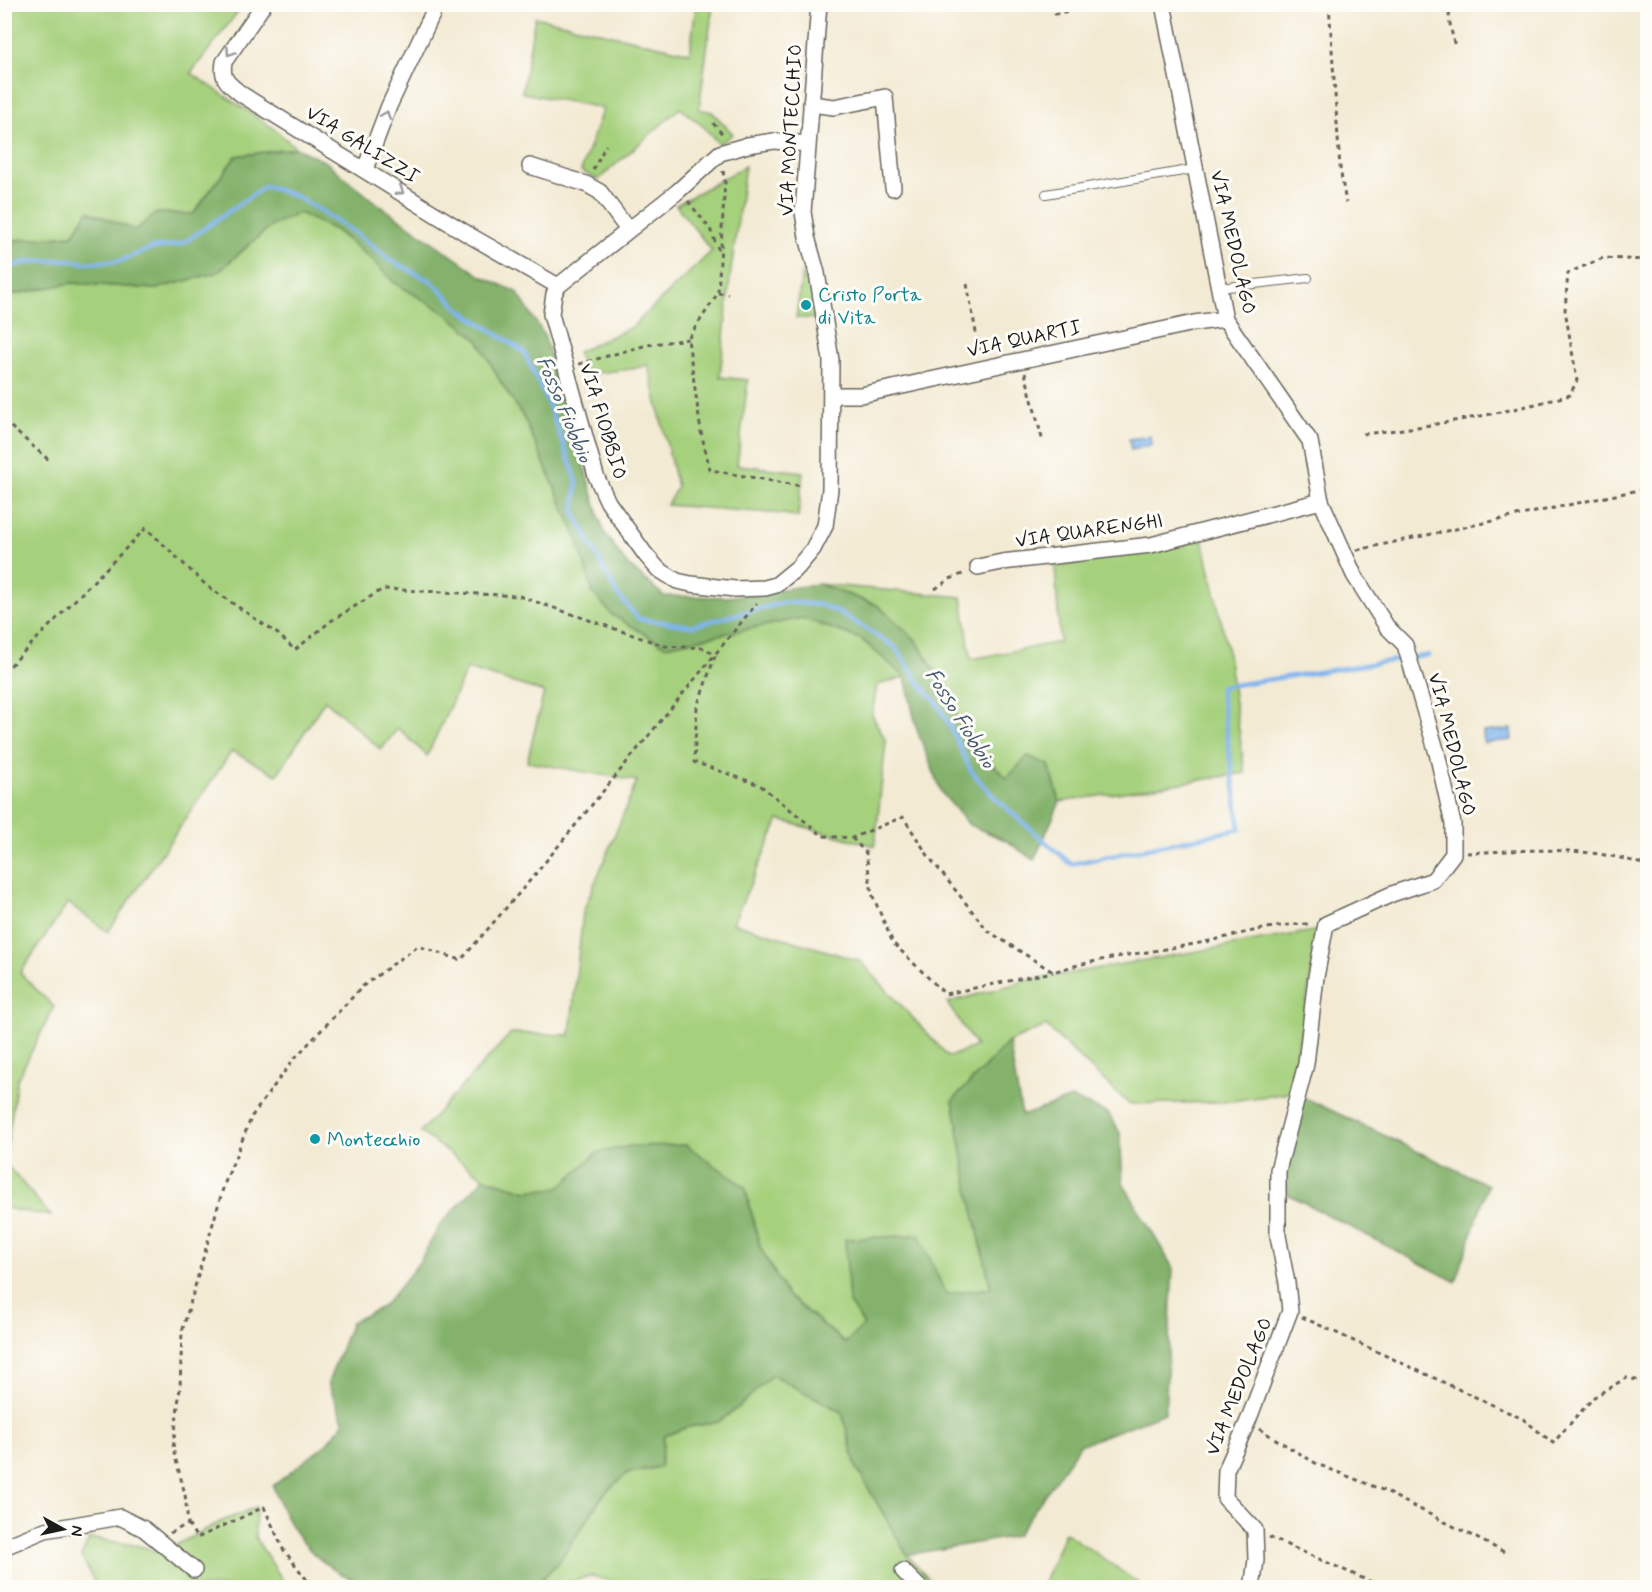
<svg xmlns="http://www.w3.org/2000/svg" width="1652" height="1592" font-family="Mynerve,sans-serif">
	<style>
		.green { fill: #a5d07c; stroke: #60764c; stroke-width: 1.5 }
		.forest { fill: #84b26c; stroke: #506744; stroke-width: 1.5 }
		.water { fill: #80b4ed; stroke: #4e6884; stroke-width: 1.5 }
		.lines { fill: none; stroke-linecap: round; stroke-linejoin: round }
		.stream { stroke: #80b4ed; stroke-width: 4.5 }
		.lane-casing { stroke: #67645c; stroke-width: 10 }
		.street-casing { stroke: #67645c; stroke-width: 18 }
		.path { stroke: #67645c; stroke-width: 3; stroke-dasharray: 4.5 4.5; stroke-linecap: butt }
		.lane { stroke: #fff; stroke-width: 8 }
		.street { stroke: #fff; stroke-width: 15 }
		.oneway { stroke: #999 }
		.culture-dot { fill: #0f9aa8; stroke: #fdfcf7; stroke-width: 2 }
		.labels { text-anchor: middle; stroke-width: 6; stroke-linejoin: round; paint-order: stroke }
		.street-label { font-size: 20px; fill: #1c1c1c; stroke: #fdfcf7 }
		.culture-label { font-size: 20px; fill: #0d838f; stroke: #fdfcf7; text-anchor: start }
		.water-label { font-size: 21px; font-style: italic; fill: #445970; stroke: #fdfcf7 }
	</style>
	<rect width="100%" height="100%" fill="#fdfcf7"/>
	<filter id="ink" filterUnits="userSpaceOnUse"><feTurbulence type="fractalNoise" baseFrequency=".0167" numOctaves="2"/><feDisplacementMap in="SourceGraphic" scale="12" xChannelSelector="R" yChannelSelector="G"/><feConvolveMatrix kernelMatrix="1 2 1 2 8 2 1 2 1" color-interpolation-filters="sRGB"/></filter>
	<filter id="wash" filterUnits="userSpaceOnUse"><feTurbulence type="fractalNoise" baseFrequency=".008" numOctaves="4" result="noise"/><feDisplacementMap in="SourceGraphic" scale="24" xChannelSelector="R" yChannelSelector="G"/><feGaussianBlur stdDeviation="1.35" result="paint"/><feColorMatrix in="noise" values="0 0 0 0 0 0 0 0 0 0 0 0 0 0 0 0 0 1.4 0 .05"/><feComposite in="paint" operator="in"/></filter>
	<g filter="url(#wash)">
		<rect width="100%" height="100%" fill="#f3ead3"/>
		<g class="green">
			<path d="M17 4 243 5 191 73 273 128 296 148 236 156 193 214 157 213 135 231 88 211 73 235 5 241V15Z"/>
			<path d="M696 5H713L699 109 712 112 733 134 719 144 704 127 680 108 598 180 581 171 603 108 522 93 535 17 690 53Z"/>
			<path d="M745 166 730 278 720 377 748 380 737 465 803 472 798 517 783 514 667 505 677 487 648 365 632 369 586 374 577 352 632 327 712 251 676 205Z"/>
			<path d="M299 213 335 230 369 257 395 283 446 313 478 340 500 381 524 418 577 538 593 593 665 646 802 618 861 639 905 677 877 685 872 715 886 741 875 846 779 820 733 923 860 961 949 1057 976 1046 947 1003 1025 981 1320 930 1289 1093 1224 1102 1129 1104 1046 1026 1009 1042 953 1100 969 1192 991 1288 946 1294 846 1239 849 1303 864 1325 846 1343 787 1295 760 1247 745 1187 597 1153 559 1188 527 1191 484 1178 420 1132 511 1033 570 1035 583 912 637 781 527 762 544 692 467 669 427 756 398 728 381 750 325 700 277 775 232 751 108 932 68 903 20 973 54 1007 17 1080 5 1161V296L72 283 156 289 218 272 272 225Z"/>
			<path d="M802 273 826 319 796 318Z"/>
			<path d="M1203 540 1227 647 1245 773 1060 802 1049 765 1007 779 964 737 950 695 916 640 877 605 818 584 962 597 971 659 1060 642 1055 566Z"/>
			<path d="M5 1163 51 1216 5 1208Z"/>
			<path d="M772 1374 842 1412 856 1467 907 1555 937 1587 640 1588 591 1576 552 1587 533 1588 558 1563 604 1494 627 1473 660 1467 664 1436 688 1427 718 1422 739 1407Z"/>
			<path d="M256 1507 255 1537 287 1587H97L81 1556 90 1538 141 1546 161 1553 218 1523Z"/>
			<path d="M1065 1532 1144 1587H1042Z"/>
		</g>
		<g class="forest">
			<path d="M296 148 326 162 371 199 481 276 517 292 544 335 604 532 626 563 664 596 728 597 818 584 877 605 916 640 950 695 964 737 1007 778 1028 756 1049 765 1060 802 1034 860 1005 840 969 825 942 793 917 730 905 677 861 639 802 618 665 646 612 615 593 593 577 538 524 418 500 381 478 340 446 313 395 283 369 257 335 230 299 213 272 225 218 272 156 289 72 283 5 296V241L73 235 88 211 135 230 157 213 193 214 236 156Z"/>
			<path d="M1009 1042 1022 1116 1071 1098 1108 1113 1120 1133 1123 1183 1173 1268 1165 1413 1080 1445 1016 1536 907 1555 856 1467 842 1412 772 1375 739 1407 718 1422 688 1427 664 1436 660 1467 627 1473 604 1494 558 1563 533 1587C496 1588 459 1588 422 1588 408 1588 390 1590 376 1587 323 1574 289 1537 273 1486L324 1446 344 1423 328 1383 351 1322 384 1306 418 1264 440 1225 484 1178 527 1191 559 1188 597 1153 631 1146 686 1145 745 1187 760 1247 787 1295 845 1343 864 1325 849 1303 845 1239 919 1235 946 1294 991 1288 969 1192 953 1100Z"/>
			<path d="M1297 1094 1488 1185 1456 1282 1289 1195 1278 1170Z"/>
		</g>
		<g class="water">
			<path d="M1150 436 1152 445 1131 450 1129 439Z"/>
			<path d="M1511 729 1512 740 1484 743 1483 732Z"/>
		</g>
		<g class="lines">
			<path class="stream" d="M4 268 27 262 67 260 86 263 120 261 152 248 182 244 265 186 296 196 343 225 372 245 388 259 431 281 462 311 524 352 547 401 577 481 574 512 617 594 639 619 691 626 786 602 821 605 840 613 895 647 923 688 935 700 949 724 971 771 995 798 1071 864 1240 829 1220 687 1429 655"/>
		</g>
	</g>
	<g filter="url(#ink)">
		<g class="lines">
			<g class="lane-casing">
				<g id="lane">
					<path d="M1046 194 1195 169"/>
					<path d="M1219 288 1308 278"/>
				</g>
			</g>
			<g class="street-casing">
				<g id="street">
					<path d="M264 4 224 62C221 80 228 83 241 94L469 235 558 286"/>
					<path d="M1163 4 1225 319 1310 441 1321 501 1354 575 1387 627 1405 645 1437 753 1453 824V854L1433 880 1392 894 1326 924 1316 977 1306 1064 1278 1170V1236L1287 1283 1290 1311 1248 1421 1226 1470 1225 1498 1255 1530 1256 1560 1252 1588"/>
					<path d="M811 104 834 107 885 97 893 188"/>
					<path d="M808 144 774 141 748 145 720 153 677 192 558 286 554 294 551 314 596 476 608 502 645 554 658 569 677 581 691 584 735 589 765 588 776 585 798 567 813 549 825 526 830 489 831 360 817 273 807 237 803 212 819 4"/>
					<path d="M530 166 586 184 600 192 628 230"/>
					<path d="M365 169 389 106 437 4"/>
					<path d="M832 395H861L1194 323 1225 319"/>
					<path d="M978 567 1002 562 1151 545 1321 501"/>
					<path d="M4 1547 45 1530 120 1517 144 1529 194 1570"/>
					<path d="M903 1571 920 1588"/>
				</g>
			</g>
			<g class="path">
				<path d="M1053 4 1055 14 1073 10 1072 4"/>
				<path d="M1329 4 1340 168 1346 203"/>
				<path d="M1450 4 1449 19 1455 48"/>
				<path d="M713 123 724 136"/>
				<path d="M593 170 606 145"/>
				<path d="M723 171 725 181 718 293 688 339 701 432 710 470 801 486"/>
				<path d="M688 201 710 229 719 251"/>
				<path d="M967 284 980 354"/>
				<path d="M718 293 728 294"/>
				<path d="M579 364 647 345 688 339"/>
				<path d="M1025 373 1043 442"/>
				<path d="M4 421 51 462"/>
				<path d="M1363 434C1434 426 1501 414 1570 395L1577 380 1565 310 1568 273 1603 258 1648 260"/>
				<path d="M1357 550 1648 488"/>
				<path d="M935 589 950 579 965 573"/>
				<path d="M4 672 146 528 207 586 278 634 295 650 331 621 383 589 519 596 665 646 706 648 715 656 697 707 694 762 760 785 823 836 852 838 903 817 929 857 988 931 1053 972C1098 958 1144 953 1189 945 1230 938 1271 923 1312 924"/>
				<path d="M852 838 866 853 872 894 893 943 945 994 1053 972"/>
				<path d="M1467 853C1527 850 1589 845 1648 866"/>
				<path d="M1302 1317 1523 1419 1553 1443 1594 1397 1626 1378 1648 1382"/>
				<path d="M1259 1429 1317 1464 1380 1489 1504 1552"/>
				<path d="M188 1524 197 1538 264 1507 283 1549 310 1584 323 1588"/>
				<path d="M170 1533 188 1524 185 1494 173 1449 180 1388 182 1332 224 1185 252 1116 293 1060 363 986 418 946 461 960 533 877 757 603"/>
				<path d="M1269 1537 1385 1588"/>
				<path d="M602 1588H651"/>
			</g>
			<use href="#lane" class="lane"/>
			<use href="#street" class="street"/>
		</g>
		<defs><path id="oneway-chevron" d="M-2-3.5L2.5 0L-2 3.5" fill="none" stroke-width="1.6" stroke-linecap="round" stroke-linejoin="round" transform="scale(1.5)"/></defs>
		<g class="oneway">
			<use href="#oneway-chevron" transform="translate(230 52) rotate(124)"/>
			<use href="#oneway-chevron" transform="translate(386 115) rotate(-68)"/>
			<use href="#oneway-chevron" transform="translate(400 191) rotate(32)"/>
		</g>
	</g>
	<g class="culture-dot">
		<circle cx="806" cy="305" r="6"/>
		<circle cx="315" cy="1139" r="6"/>
	</g>
	<g class="labels">
		<g class="street-label">
			<text transform="translate(790 130) rotate(-87)" y="7">VIA MONTECCHIO</text>
			<text transform="translate(363 144) rotate(32)" y="7">VIA GALIZZI</text>
			<text transform="translate(1234 242) rotate(77)" y="7">VIA MEDOLAGO</text>
			<text transform="translate(1024 338) rotate(-12)" y="7">VIA QUARTI</text>
			<text transform="translate(604 421) rotate(73)" y="7">VIA FIOBBIO</text>
			<text transform="translate(1089 530) rotate(-8)" y="7">VIA QUARENGHI</text>
			<text transform="translate(1453 744) rotate(76)" y="7">VIA MEDOLAGO</text>
			<text transform="translate(1238 1386) rotate(-68)" y="7">VIA MEDOLAGO</text>
		</g>
		<g class="culture-label">
			<text x="818" y="301">Cristo Porta<tspan x="818" dy="23">di Vita</tspan></text>
			<text x="327" y="1146">Montecchio</text>
		</g>
		<g class="water-label">
			<text transform="translate(565 409) rotate(67)" y="7">Fosso Fiobbio</text>
			<text transform="translate(961 718) rotate(58)" y="7">Fosso Fiobbio</text>
		</g>
	</g>
	<rect width="1652" height="1592" fill="none" stroke="#fdfcf7" stroke-width="24"/>
	<g transform="translate(63 1529) rotate(98)" stroke="#fdfcf7" stroke-width="4.5" paint-order="stroke">
	<path d="M0-4.5L10 22L0 15L-10 22Z" fill="#1c1c1c"/>
	<text y="-9" font-size="16" font-weight="bold" text-anchor="middle" fill="#1c1c1c">N</text>
	</g>
</svg>
